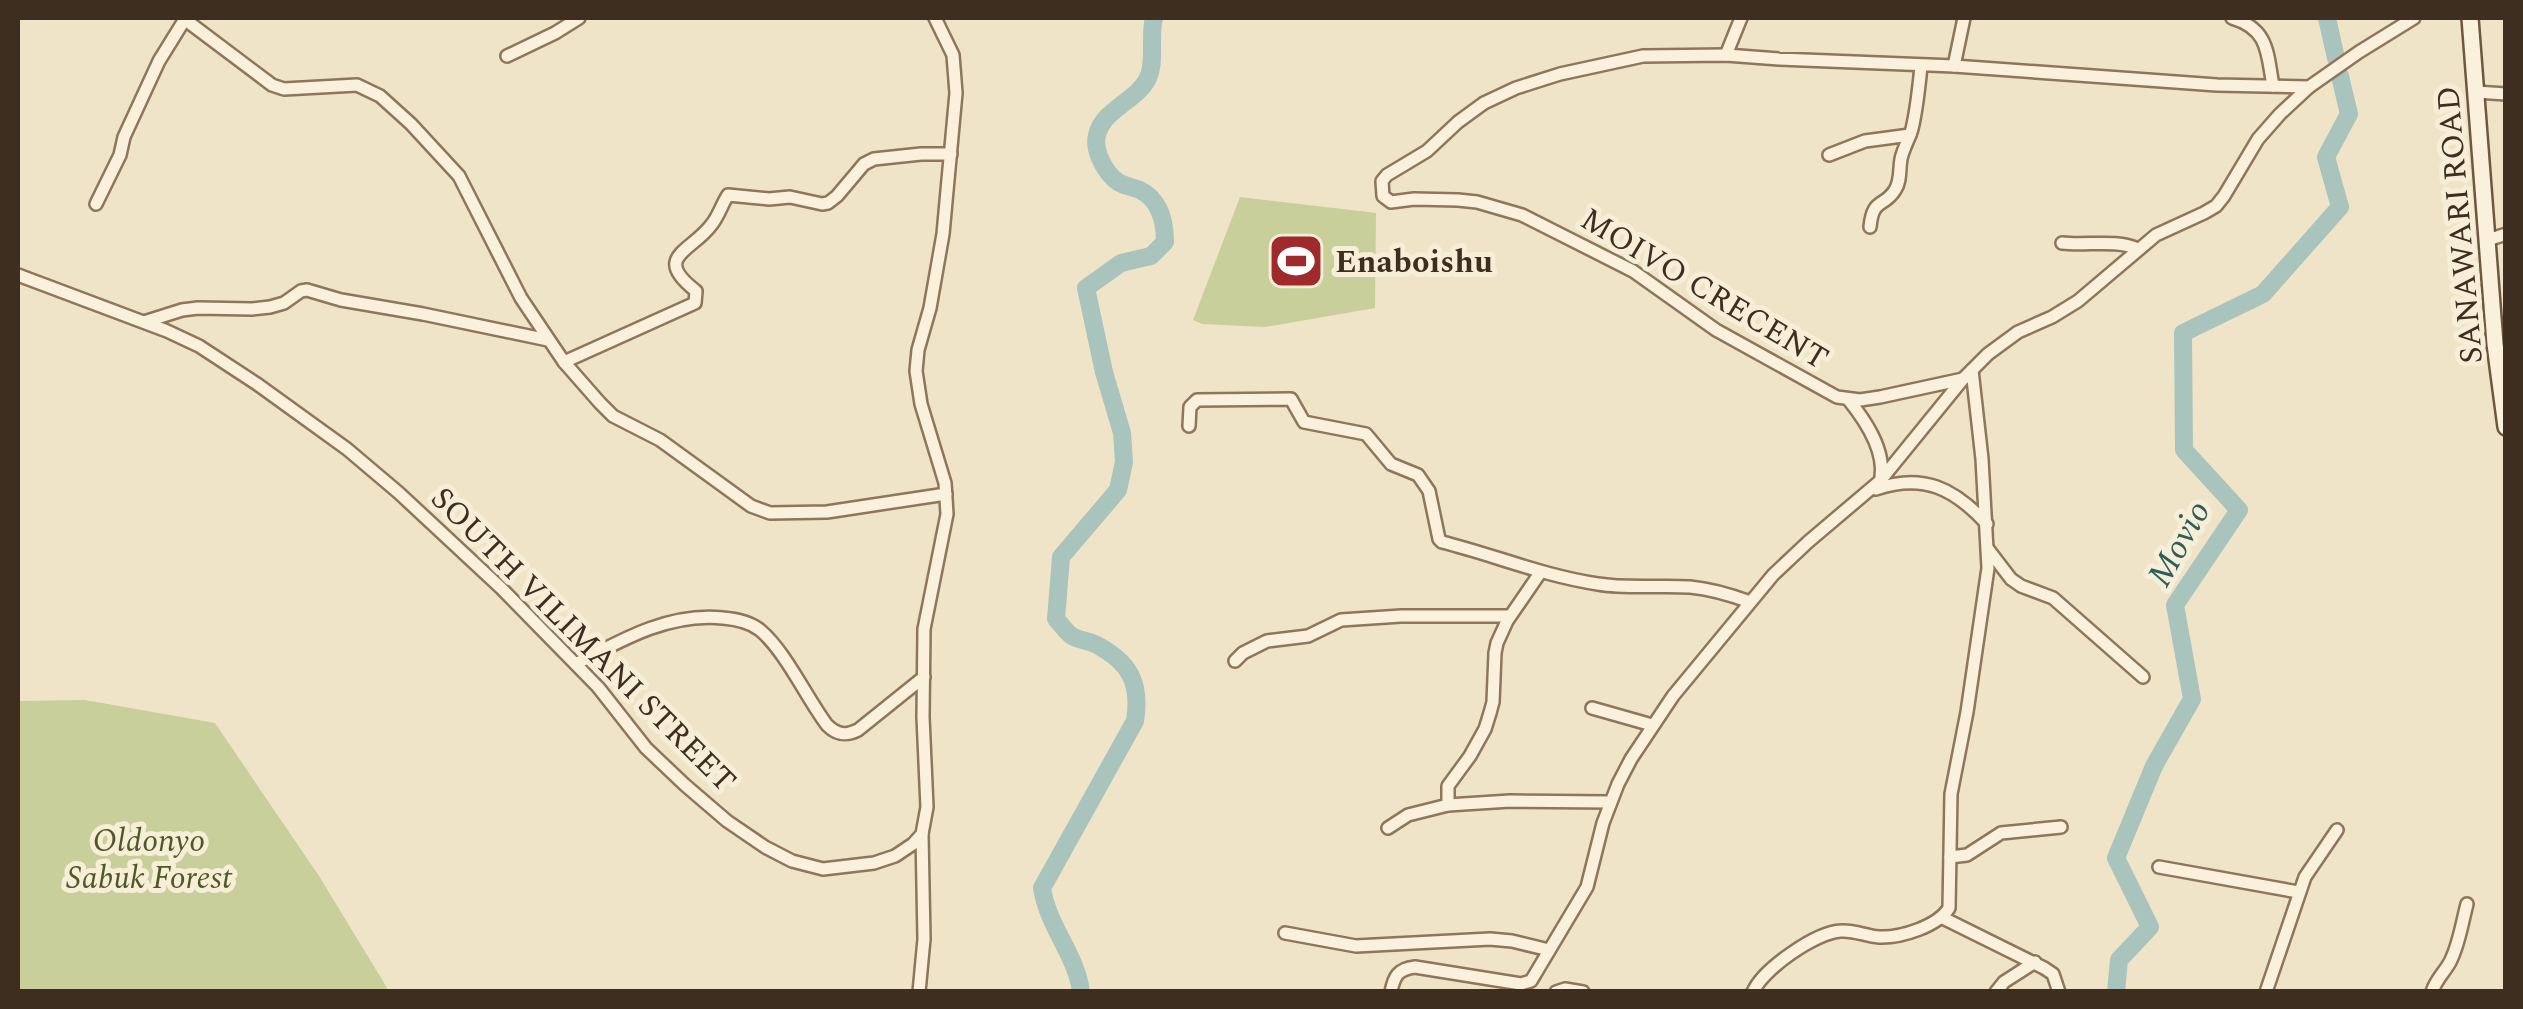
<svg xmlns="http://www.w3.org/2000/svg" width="2523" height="1009" font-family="Spectral,serif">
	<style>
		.green { fill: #c9cf9b }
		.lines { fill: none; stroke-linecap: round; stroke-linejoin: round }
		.river { stroke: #a9c4bc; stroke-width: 18 }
		.street-casing { stroke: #8d765c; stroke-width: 16 }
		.secondary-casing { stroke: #6f573f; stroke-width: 20 }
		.street { stroke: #faf1dc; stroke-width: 11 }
		.secondary { stroke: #faf1dc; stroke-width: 15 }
		.labels { text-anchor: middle; stroke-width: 10; stroke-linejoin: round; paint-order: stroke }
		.street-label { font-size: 32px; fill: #3d2e20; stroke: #f7eed8 }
		.poi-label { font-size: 32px; font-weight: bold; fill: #3d2e20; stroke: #f7eed8; text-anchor: start }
		.park-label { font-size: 32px; font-style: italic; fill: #4d5a26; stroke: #f7eed8 }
		.water-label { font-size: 35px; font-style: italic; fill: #2f5d5a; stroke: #f7eed8 }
	</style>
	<rect width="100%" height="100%" fill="#f0e4c8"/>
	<g class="green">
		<path d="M1240 197 1376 213 1375 308 1265 327 1202 324 1193 320Z"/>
		<path d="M85 700 215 723 319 876 389 991H18V701Z"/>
	</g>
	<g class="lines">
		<g class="river">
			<path d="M2327 18 2336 58"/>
			<path d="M1081 992C1077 956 1048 927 1042 888L1135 721C1141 683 1130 662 1095 644 1088 641 1079 640 1072 636 1066 632 1061 624 1056 619L1061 557 1118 490 1124 462 1122 433 1104 372 1086 288 1121 263 1151 256 1165 242C1165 221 1160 200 1140 190 1133 187 1124 186 1118 182 1105 173 1093 150 1097 135 1103 109 1137 101 1148 78 1156 61 1149 36 1154 18"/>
			<path d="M2116 992 2119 960 2150 927 2116 858 2154 766 2192 699 2175 605 2239 510 2184 450 2183 333 2263 294 2340 207 2326 157 2349 114 2340 76"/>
		</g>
		<g class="street-casing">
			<g id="street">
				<path d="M183 18 272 85 284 89 357 85 380 96 411 124 459 176 521 298 564 362 600 403 613 416 660 440 751 506 770 513 827 512 946 494"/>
				<path d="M2232 18C2269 29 2267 53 2273 86"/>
				<path d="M1726 55 1741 18"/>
				<path d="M507 56 555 33 579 18"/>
				<path d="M1954 66 1964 18"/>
				<path d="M2476 92 2506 94"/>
				<path d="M1829 155 1865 141 1910 135"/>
				<path d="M96 204 120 155 124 137 159 61 185 19"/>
				<path d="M1870 227C1873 197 1884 208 1895 190 1901 181 1899 170 1901 159 1903 149 1909 139 1912 129 1917 108 1919 87 1921 66"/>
				<path d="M2488 240 2506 234"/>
				<path d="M2062 243C2086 246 2116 239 2138 249"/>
				<path d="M18 275 167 331 199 346 257 384 347 449 399 493 501 588 598 687 646 748 685 785 727 821 765 847 792 861 823 869 874 863 895 856 913 844 922 834 927 807 923 717 924 629 947 514 945 483 921 404 916 371 918 350 930 308 943 234 956 93 953 55 935 18"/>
				<path d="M144 322 182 310 198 308 252 309 270 307 284 303 301 291 307 290 341 300 423 314 548 340"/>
				<path d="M564 362 695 303 696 291C651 256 692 252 712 224 719 215 722 204 728 195L769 199 790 197 822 204 828 203 837 196 864 164 874 159 921 154H951"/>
				<path d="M1963 379 1880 397 1860 400 1837 397 1716 330 1633 271 1522 215 1477 202 1458 200 1414 199 1391 202 1383 196 1382 181 1387 175 1427 151 1458 122 1484 103 1516 88 1560 74 1643 56 1726 55 1779 59 1954 66 2217 85 2309 87"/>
				<path d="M1848 399C1865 420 1885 449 1881 477"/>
				<path d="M1189 426 1190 407 1197 400 1291 399 1304 422 1366 434 1391 464 1418 475 1429 491 1439 539 1442 542C1494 555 1544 576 1598 584 1628 589 1660 585 1690 587 1711 589 1731 595 1750 602"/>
				<path d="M1876 489C1923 473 1954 488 1987 524"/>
				<path d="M1988 549 2011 579 2021 586 2053 598 2143 677"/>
				<path d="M1235 661 1243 653 1267 641 1308 636 1341 620 1401 616H1510"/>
				<path d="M576 664C621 640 670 612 723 618 735 619 750 622 760 630 786 652 806 697 827 725 837 735 846 736 858 730L924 677"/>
				<path d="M1592 708 1652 725"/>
				<path d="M1448 805V786L1470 756 1485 729 1490 713 1493 702 1495 653 1497 643 1507 621 1540 573"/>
				<path d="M1388 828 1408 815 1448 805 1510 801 1610 802"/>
				<path d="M1950 857 1967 855 2001 833 2061 827"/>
				<path d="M2159 867 2298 892"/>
				<path d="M1943 918 2044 968 2053 974 2059 992"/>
				<path d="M1285 933 1356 946 1490 939 1512 941 1549 950"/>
				<path d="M919 992 924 939 922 834"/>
				<path d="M1391 992C1394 976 1398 969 1415 967L1521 984 1531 981 1587 887 1603 823 1618 784 1631 759 1673 696 1773 575 1808 542 1880 481 1963 379 1988 354 2018 332 2052 317 2078 301 2156 235 2204 213 2216 206 2224 196 2258 139 2280 114 2309 87 2359 52 2414 18"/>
				<path d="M1556 992 1565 989 1583 992"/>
				<path d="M1753 992C1763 969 1816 932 1841 931 1854 930 1866 936 1879 937 1901 938 1938 926 1949 908L1951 794 1967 712 1988 568 1982 459 1972 370"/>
				<path d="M1996 992 2004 982 2035 962"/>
				<path d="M2266 992 2305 877 2337 830"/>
				<path d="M2432 992C2436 979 2444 973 2450 962 2459 945 2462 923 2467 904"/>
			</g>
		</g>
		<g class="secondary-casing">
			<path id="secondary" d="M2470 18 2495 344 2506 427"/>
		</g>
		<use href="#street" class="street"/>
		<use href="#secondary" class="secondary"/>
	</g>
	<defs>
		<g id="stadium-square" transform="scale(2.875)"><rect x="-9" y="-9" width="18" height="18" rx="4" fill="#9e2a2b" stroke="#f7eed8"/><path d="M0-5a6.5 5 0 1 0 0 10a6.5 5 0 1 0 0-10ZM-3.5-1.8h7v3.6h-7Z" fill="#fff"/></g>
	</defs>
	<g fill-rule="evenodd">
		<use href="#stadium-square" x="1296" y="261"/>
	</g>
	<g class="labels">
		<g class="street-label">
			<text transform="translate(2459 225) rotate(-95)" y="11">SANAWARI ROAD</text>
			<text transform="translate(1705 288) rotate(31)" y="11">MOIVO CRECENT</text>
			<text transform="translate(584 639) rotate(45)" y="11">SOUTH VILIMANI STREET</text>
		</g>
		<g class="poi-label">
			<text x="1335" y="272">Enaboishu</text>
		</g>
		<g class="park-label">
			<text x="149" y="851">Oldonyo<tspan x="149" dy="37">Sabuk Forest</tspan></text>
		</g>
		<g class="water-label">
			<text transform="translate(2178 543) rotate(-61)" y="12">Movio</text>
		</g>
	</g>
	<rect width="2523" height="1009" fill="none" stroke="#3d2e20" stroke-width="40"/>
</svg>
